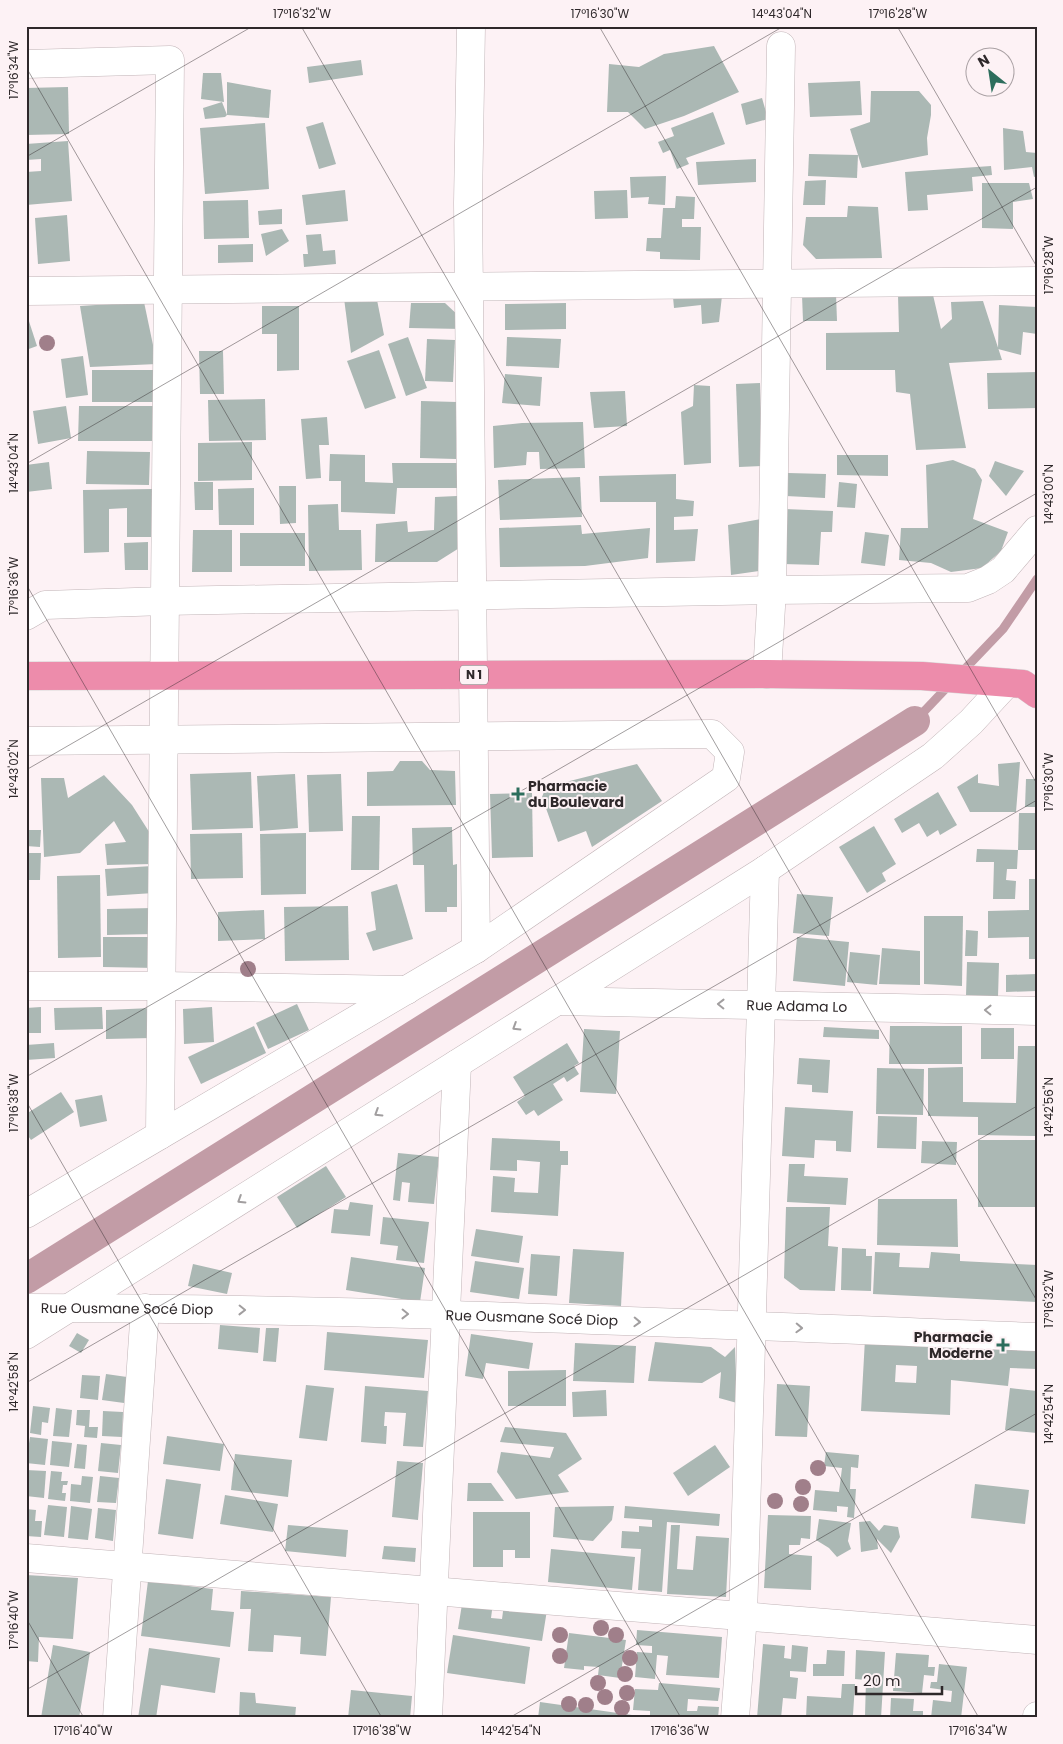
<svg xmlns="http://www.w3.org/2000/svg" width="1063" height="1744" font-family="Poppins,sans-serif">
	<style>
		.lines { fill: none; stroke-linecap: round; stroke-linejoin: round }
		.stream { stroke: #c29ca6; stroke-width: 9 }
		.canal { stroke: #c29ca6; stroke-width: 30 }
		.building { fill: #abb8b4; fill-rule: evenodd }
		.minor-casing { stroke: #c1b4b7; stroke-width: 29 }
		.highway-casing { stroke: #d5d4d4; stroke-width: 29 }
		.minor { stroke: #fff; stroke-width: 28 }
		.highway { stroke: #ed8cab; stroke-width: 28 }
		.tree { fill: #a07f8a }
		.oneway { stroke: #a19e9f }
		.ticks { fill: none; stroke: #2e282a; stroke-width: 1; stroke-opacity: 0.45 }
		.poi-dot { fill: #2d6e5d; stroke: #fdf2f5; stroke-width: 2 }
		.labels { text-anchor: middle; stroke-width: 4; stroke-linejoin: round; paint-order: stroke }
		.shield { fill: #fdf2f5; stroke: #6c6567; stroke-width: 1 }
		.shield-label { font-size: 12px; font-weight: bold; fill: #2e282a }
		.poi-label { font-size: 14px; font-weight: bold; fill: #2e282a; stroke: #fdf2f5; text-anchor: start }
		.street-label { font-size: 14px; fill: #2e282a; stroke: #fdf2f5 }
		.neatline { fill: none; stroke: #2e282a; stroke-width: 2 }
		.ticks-label { font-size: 12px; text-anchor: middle; fill: #2e282a }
	</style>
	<rect width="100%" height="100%" fill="#fdf2f5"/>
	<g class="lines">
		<g class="stream">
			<path d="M960 674 1003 629 1037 579"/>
			<path d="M915 721 951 683"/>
		</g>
		<path class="canal" d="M26 1279 915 721"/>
	</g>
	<g class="building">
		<path d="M714 46 739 92 684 116 645 129 628 112H607L609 64 639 67 664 54Z"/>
		<path d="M361 60 363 75 309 83 307 67Z"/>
		<path d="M203 73H221L224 102 201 99Z"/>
		<path d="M860 81 862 115 810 117 808 83Z"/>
		<path d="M227 82 271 90 269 118 227 115Z"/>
		<path d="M68 87 69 134 26 135V88Z"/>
		<path d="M871 91H919L931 105V115L927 138 928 155 862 168 850 129 870 122Z"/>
		<path d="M762 98 768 119 746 125 741 104Z"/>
		<path d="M222 102 227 115 225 117 205 119 203 108Z"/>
		<path d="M713 112 725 144 686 158 689 164 677 169 670 150 663 153 658 142 674 136 671 128Z"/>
		<path d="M323 122 336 164 319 169 306 127Z"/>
		<path d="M265 123 269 189 205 194 200 128Z"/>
		<path d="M1003 128 1023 131 1026 152 1037 153V176L1034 177 1032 167 1004 170Z"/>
		<path d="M68 141 72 201 26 205V172L41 171V159L26 160V144Z"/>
		<path d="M809 154 858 155 857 178 808 176Z"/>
		<path d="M756 159V182L698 185 696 162Z"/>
		<path d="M991 166 992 175 972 177 973 191 927 195 928 210 908 211 905 172Z"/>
		<path d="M666 176 665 205 648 204 649 197 631 198 630 177Z"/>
		<path d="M826 180 825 205H803L805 181Z"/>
		<path d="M982 183H1029L1033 199 1013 202V229L982 228Z"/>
		<path d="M345 190 348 221 306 225 302 195Z"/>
		<path d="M627 190 628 218 595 219 594 191Z"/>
		<path d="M676 196 695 197 694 219H682V227H701L700 260 660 259V252L646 251 647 238H661L663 208H675Z"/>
		<path d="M248 200 249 238 204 239 203 201Z"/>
		<path d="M848 206 878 207 882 258 816 259 803 245 806 217H847Z"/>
		<path d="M282 209V224L259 225 258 211Z"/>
		<path d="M67 215 70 261 38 264 35 218Z"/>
		<path d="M282 229 289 241 266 256 261 234Z"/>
		<path d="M321 234 323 251 335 250 336 264 304 267 303 254H308L306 235Z"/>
		<path d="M253 244V262L218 263V245Z"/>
		<path d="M836 294 837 321H803L802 295Z"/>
		<path d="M376 295 384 335 351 353 344 298Z"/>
		<path d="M898 295H933L941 329 952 319 951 302 983 301 1002 360 949 363 966 448 916 450 910 394 896 392 895 370H826V333L899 332Z"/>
		<path d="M722 296 719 322 702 324 701 305 674 308 673 297Z"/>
		<path d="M144 302 157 364 90 367 80 306Z"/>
		<path d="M411 303H445L461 318 463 329 409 328Z"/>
		<path d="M566 303V329L505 330V304Z"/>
		<path d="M999 305 1037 307V334L1023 332 1021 355 998 349Z"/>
		<path d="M262 306H299V370L277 371V334H262Z"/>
		<path d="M26 312 37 346 26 350Z"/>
		<path d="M408 337 427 388 406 396 388 344Z"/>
		<path d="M507 337 561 339 559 368 506 366Z"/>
		<path d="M427 339 455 340 453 382 425 381Z"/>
		<path d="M379 350 396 398 365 409 347 361Z"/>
		<path d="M199 351H223L224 394H200Z"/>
		<path d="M83 356 88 395 66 398 61 359Z"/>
		<rect x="92" y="370" width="62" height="32"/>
		<path d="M1037 372V408L988 409 987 373Z"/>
		<path d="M505 374 542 377 540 406 502 403Z"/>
		<path d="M760 383 762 466 739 467 736 384Z"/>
		<path d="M694 385 710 386 711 463 684 465 681 412 693 406Z"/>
		<path d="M625 391 627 426 594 428 590 392Z"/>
		<path d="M265 399 266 440 209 441 208 400Z"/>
		<path d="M421 401 457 402 456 459 420 458Z"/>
		<path d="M66 406 71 438 38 444 33 411Z"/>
		<path d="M79 406H154V441H78Z"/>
		<path d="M327 417 329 445H319L321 478 306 479 301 419Z"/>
		<path d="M583 422 585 468 540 469 539 452H527L526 465 494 468 493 426 522 423Z"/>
		<path d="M252 442V480L198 481V443Z"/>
		<path d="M87 451 150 452 149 485 86 484Z"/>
		<path d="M330 454 365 455V482L393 483 392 463H459V488H397L395 514 341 512V481H329Z"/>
		<path d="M837 455H888V476L837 475Z"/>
		<path d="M953 460 975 469 982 480 973 519 1008 532 1001 551 982 568 951 572 931 563 899 560 901 528H928L926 465Z"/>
		<path d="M995 461 1024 471 1006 496 989 476Z"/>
		<path d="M49 462 52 489 26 492V465Z"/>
		<path d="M788 473 826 474 825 498 786 496Z"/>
		<path d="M676 474V499L694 501 693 516 674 517V530L698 529 695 561 656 563V502H600L599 476Z"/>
		<path d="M580 477 582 517 500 520 498 480Z"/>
		<path d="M194 482H213V510H195Z"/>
		<path d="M839 482 857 484 855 508 837 507Z"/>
		<path d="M279 486H296V523L280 524Z"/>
		<path d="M254 488V525H219L218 489Z"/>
		<path d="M153 489 154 537H127V508L109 509V552L84 553 83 490Z"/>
		<path d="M457 496 464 545 437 562H375L376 524 407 521 408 532 434 530 435 497Z"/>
		<path d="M338 504 339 530H361L362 570 309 571 308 505Z"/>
		<path d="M785 509 833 511 832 532H821L819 565 783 564Z"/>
		<path d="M761 519 759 571 731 575 728 525Z"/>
		<path d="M581 525 582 534 650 528 648 558 585 566 500 567 499 528Z"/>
		<path d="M193 530H232V572H192Z"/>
		<path d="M865 532 889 535 885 566 861 563Z"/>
		<rect x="240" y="533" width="65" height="33"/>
		<path d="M148 542V570H125L124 543Z"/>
		<path d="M400 761H422L430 770 455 771 456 805 367 806V772L393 771Z"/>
		<path d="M1020 762 1016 812H970L957 787 978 774V783L999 786 998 764Z"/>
		<path d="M637 764 662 801 592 847 586 831 558 842 542 797 546 787Z"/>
		<path d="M251 772 253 828 192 830 190 774Z"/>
		<path d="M295 774 298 828 260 831 257 776Z"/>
		<path d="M341 774 343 831 309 832 307 775Z"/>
		<path d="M104 775 132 805 153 838V864L107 865 105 844 126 842 114 821 80 853 44 857 41 778H64L68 798Z"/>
		<path d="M1026 779H1037V807H1025Z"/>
		<path d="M938 792 957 825 940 835 938 830 927 837 919 823 902 833 894 819Z"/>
		<path d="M532 793 533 857 492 858 490 794Z"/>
		<path d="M1019 813H1037V850H1018Z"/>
		<path d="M352 816H380L379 870H351Z"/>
		<path d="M874 826 896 864 882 873 886 881 867 893 839 847Z"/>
		<path d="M452 827 453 865 457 864V907H447V912H425L424 865H413L412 828Z"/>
		<path d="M26 830H41L40 847 26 846Z"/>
		<path d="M242 833 243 878 191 879 190 834Z"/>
		<path d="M306 833V894L261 895 260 834Z"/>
		<path d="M977 849 1018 850 1017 869H1007L1006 880 1016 881 1015 899H993L994 862H976Z"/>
		<path d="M26 853H41L40 880H26Z"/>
		<path d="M152 866 154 893 107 896 105 869Z"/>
		<path d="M100 875 101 957 58 958 57 876Z"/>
		<path d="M1029 879H1037V959H1029V937L988 938V911L1029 910Z"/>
		<path d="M397 884 413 939 373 951 366 933 376 930 371 892Z"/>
		<path d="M797 894 833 897 829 936 793 933Z"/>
		<path d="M348 906 349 960 285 961 284 907Z"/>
		<path d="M153 908 154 934 107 935V909Z"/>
		<path d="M264 910 265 939 218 941V912Z"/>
		<path d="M924 916H963L962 986 924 984Z"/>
		<path d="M966 930 978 931 977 956H965Z"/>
		<path d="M103 937H156V968L103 967Z"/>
		<path d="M797 937 849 942 845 986 793 981Z"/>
		<path d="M882 948 920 951V985L879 984Z"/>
		<path d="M850 952 880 955 877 985 847 982Z"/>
		<path d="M967 962 999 963 998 997 966 996Z"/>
		<path d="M1037 974V991L1006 992V975Z"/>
		<path d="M297 1004 309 1030 268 1049 256 1023Z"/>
		<path d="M41 1007V1033H26V1008Z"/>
		<path d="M102 1007 103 1029 55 1030 54 1008Z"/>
		<path d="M212 1007 214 1042 184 1044 183 1009Z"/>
		<path d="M151 1008 152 1038 106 1039V1010Z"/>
		<path d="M254 1026 266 1053 201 1084 188 1057Z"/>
		<path d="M890 1026H962V1064H889Z"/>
		<path d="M824 1027 879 1030V1039L823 1037Z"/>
		<rect x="981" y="1028" width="33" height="31"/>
		<path d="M584 1029 620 1031 616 1094 580 1092Z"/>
		<path d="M54 1043 55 1058 26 1060V1045Z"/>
		<path d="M567 1043 579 1063 574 1066 579 1074 567 1082 564 1077 553 1084 563 1100 538 1116 534 1110 526 1115 517 1102 525 1096 513 1077Z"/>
		<path d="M1018 1046H1037V1136L978 1135V1117L928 1116V1068L963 1067V1102L1016 1103Z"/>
		<path d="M799 1058 830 1060 828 1093 812 1092V1085L797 1084Z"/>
		<path d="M877 1068 924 1069 923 1115 876 1114Z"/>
		<path d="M61 1092 74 1112 31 1140 26 1133V1114Z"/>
		<path d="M102 1095 107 1121 80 1127 75 1100Z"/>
		<path d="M785 1107 853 1111 851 1152 836 1151V1141L815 1140 814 1158 782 1156Z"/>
		<path d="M878 1116 917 1117 916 1149 877 1148Z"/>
		<path d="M492 1138 560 1141V1151H568V1165H561L558 1216 491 1212 493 1176 515 1178 514 1192 538 1193 540 1162 517 1160V1171L490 1170Z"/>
		<rect x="978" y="1140" width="59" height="67"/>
		<path d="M922 1141 957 1142 956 1165 921 1163Z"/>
		<path d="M398 1153 439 1157 434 1204 408 1202 410 1183 402 1182 400 1201 393 1200Z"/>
		<path d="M789 1164H805L804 1176 848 1178 846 1205 787 1202Z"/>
		<path d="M326 1166 346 1197 297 1228 277 1197Z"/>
		<path d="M878 1199H957L958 1247 877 1245Z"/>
		<path d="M350 1202 373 1205 370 1236 331 1233 334 1209 348 1210Z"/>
		<path d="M786 1207H830L828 1246 838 1247 835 1291 800 1290 784 1278Z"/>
		<path d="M383 1217 429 1222 424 1263 396 1260 398 1246 380 1244Z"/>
		<path d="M476 1229 523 1236 519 1263 471 1256Z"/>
		<path d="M842 1248 866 1249V1256H872L871 1291 841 1290Z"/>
		<path d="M573 1249 624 1252 621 1306 569 1303Z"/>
		<path d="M875 1252 900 1253 899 1267 929 1268 931 1252 960 1254V1261L1037 1265V1302L873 1294Z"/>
		<path d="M531 1254 560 1256 557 1296 528 1294Z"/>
		<path d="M351 1257 425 1268 420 1302 346 1290Z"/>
		<path d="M475 1261 524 1268 519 1299 470 1292Z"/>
		<path d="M193 1264 232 1273 227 1294 188 1286Z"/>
		<path d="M220 1325 260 1328 258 1353 218 1349Z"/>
		<path d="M266 1328H279L276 1362 263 1361Z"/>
		<path d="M327 1332 428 1340 424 1378 324 1370Z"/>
		<path d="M77 1333 89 1340 81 1353 69 1346Z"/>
		<path d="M471 1334 533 1343 529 1369 486 1363 483 1379 465 1376Z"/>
		<path d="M865 1339 1037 1346V1369L1010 1368 1008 1386 951 1380 950 1415 861 1411ZM896 1365 917 1366 916 1383 895 1382Z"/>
		<path d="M655 1342 711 1347 725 1357 735 1347 737 1403 719 1398 721 1372 702 1383 648 1381Z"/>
		<path d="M575 1343 636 1346 634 1383 573 1381Z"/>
		<path d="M566 1370V1406H508V1371Z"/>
		<path d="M106 1374 127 1377 124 1403 102 1400Z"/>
		<path d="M82 1375 100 1376 98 1400 80 1398Z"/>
		<path d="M777 1384 810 1386 807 1437 775 1436Z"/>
		<path d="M306 1385 334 1388 327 1441 299 1438Z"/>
		<path d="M365 1386 428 1391 423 1447 403 1446 406 1413 385 1412 384 1426H387L386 1444 361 1442Z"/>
		<path d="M1010 1388 1037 1391V1433L1005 1430Z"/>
		<path d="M606 1390 607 1416 573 1417 572 1392Z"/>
		<path d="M33 1406 50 1408 48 1423 42 1422 41 1435 30 1433Z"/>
		<path d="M56 1408 72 1410 69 1437 53 1436Z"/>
		<path d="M77 1410H90L89 1427H98L97 1438 84 1437 85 1426 76 1425Z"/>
		<path d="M103 1411 123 1412 122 1437 102 1436Z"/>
		<path d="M505 1427 566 1433 582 1459 558 1475 569 1492 516 1499 497 1472 501 1452 550 1458 554 1447 500 1442Z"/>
		<path d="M167 1436 224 1444 220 1471 163 1464Z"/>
		<path d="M30 1437 48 1439 45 1465 26 1463Z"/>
		<path d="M52 1441 72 1443 69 1467 50 1465Z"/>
		<path d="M101 1443 121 1445 118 1473 98 1471Z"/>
		<path d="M77 1444 87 1445 85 1469 74 1468Z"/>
		<path d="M715 1445 730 1467 688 1496 673 1473Z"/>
		<path d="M826 1452 859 1455 858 1468 851 1467 850 1489H856L854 1518 847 1517 848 1507 837 1506V1512L813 1510 815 1490 839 1492 842 1468 824 1466Z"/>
		<path d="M235 1454 292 1460 288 1497 231 1490Z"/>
		<path d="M397 1461 423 1463 418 1520 392 1517Z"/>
		<path d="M26 1470 46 1471 44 1498 26 1496Z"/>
		<path d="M51 1471 62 1472 61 1481H68L67 1485H63L62 1493H66L65 1501 48 1499Z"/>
		<path d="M82 1476 93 1477 90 1503 70 1501 71 1484 81 1485Z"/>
		<path d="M100 1476 119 1478 116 1503 97 1502Z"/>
		<path d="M166 1479 201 1484 193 1539 158 1534Z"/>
		<path d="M468 1483H491L504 1501H467Z"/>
		<path d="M975 1484 1029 1490 1025 1524 971 1518Z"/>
		<path d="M225 1495 278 1504 273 1532 220 1524Z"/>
		<path d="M48 1505 67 1507 64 1537 44 1535Z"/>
		<path d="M71 1506 92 1509 88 1540 68 1538Z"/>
		<path d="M614 1506 612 1520 593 1541 553 1537 555 1507Z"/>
		<path d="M625 1506 720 1514 719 1526 667 1522 662 1592 638 1590 641 1549 621 1548 622 1531 639 1532V1526L652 1527V1520L624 1518Z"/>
		<path d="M98 1508 116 1510 113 1541 95 1538Z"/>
		<path d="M26 1509 36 1510 35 1521H42L41 1537 26 1536Z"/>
		<path d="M473 1512H530V1558H515V1550H503V1567H473Z"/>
		<path d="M768 1515 811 1516 810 1539 801 1538 800 1545H789V1554L812 1556 811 1590 764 1588Z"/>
		<path d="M819 1519 851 1523 848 1541 851 1549 837 1557 829 1548 816 1540Z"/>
		<path d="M870 1521 879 1531 884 1525 898 1527 900 1537 891 1553 877 1539 878 1549 861 1552 859 1522Z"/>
		<path d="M288 1525 348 1530 346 1557 285 1551Z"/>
		<path d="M671 1525H680L677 1569 693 1570 696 1536 729 1538 726 1597 667 1594Z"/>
		<path d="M384 1546 416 1548 415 1562 382 1559Z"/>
		<path d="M551 1549 635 1557 632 1590 548 1582Z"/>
		<path d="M26 1575 78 1578 73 1639 39 1637 38 1662 26 1661Z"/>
		<path d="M148 1581 213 1589 211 1610 234 1612 230 1647 141 1636Z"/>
		<path d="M241 1591 331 1597 326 1656 300 1654 301 1637 274 1635 273 1652 248 1651 251 1609H240Z"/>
		<path d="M463 1598 493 1603 491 1618 502 1619 504 1604 547 1610 542 1641 458 1629Z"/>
		<path d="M637 1630 722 1637 719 1678 666 1675 668 1656 657 1655 655 1679 635 1677 637 1652 652 1653V1646L636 1645Z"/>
		<path d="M569 1633 626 1640 620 1678 598 1675 599 1667 584 1666V1670L564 1668Z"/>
		<path d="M453 1635 530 1647 525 1684 447 1673Z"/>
		<path d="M763 1644 785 1646 784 1658 791 1659 792 1645 808 1647 806 1672 790 1671V1677L798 1678 796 1699 783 1698 781 1718H757Z"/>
		<path d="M53 1645 90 1652 79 1718H41Z"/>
		<path d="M149 1648 220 1658 215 1693 161 1685 156 1718H138Z"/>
		<path d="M827 1650 845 1651 844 1676H813V1664H826Z"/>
		<path d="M856 1650 885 1652 881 1718H806L807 1696 841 1698 842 1684H855L853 1715 865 1716 866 1680 855 1679Z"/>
		<path d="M896 1653 929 1655 928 1667H935L934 1676 924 1675 922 1693 893 1691Z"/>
		<path d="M939 1664 967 1667 961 1718H931L933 1700 951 1702 952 1691 930 1688 931 1682H937Z"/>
		<path d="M659 1683 720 1688 718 1701 688 1699 687 1711H697L698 1706 719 1707 718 1718H693V1717L675 1716V1718H650V1711L633 1710 635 1689 658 1690Z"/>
		<path d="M351 1690 412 1696 410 1718H348Z"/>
		<path d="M240 1692 255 1693 256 1703 296 1707 295 1718H239Z"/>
		<path d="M891 1698 914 1699 913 1711H923V1718H890Z"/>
		<path d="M540 1702 639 1716V1718H538Z"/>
	</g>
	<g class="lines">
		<g class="minor-casing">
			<g id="minor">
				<path d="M471 26 468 203 476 949"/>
				<path d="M26 64 170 60 160 1135"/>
				<path d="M26 291 1037 281"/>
				<path d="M26 616 45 605 165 601 772 590 968 588 988 580 1003 570 1037 530"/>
				<path d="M767 674 772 590 781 46"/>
				<path d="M26 741 712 734 730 752 726 778 476 949 26 1214"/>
				<path d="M26 986H162L407 990"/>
				<path id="s1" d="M557 1001 1037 1011"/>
				<path id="s2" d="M26 1308C363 1308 700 1324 1037 1337"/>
				<path d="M26 1335 765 870 933 756 971 722 1007 683"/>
				<path d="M26 1558 1037 1640"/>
				<path d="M117 1718 145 1308"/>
				<path d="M428 1718 457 1064"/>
				<path d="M735 1718 743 1616 765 870"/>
				<path d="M1037 1718V1716"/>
			</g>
		</g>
		<g class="highway-casing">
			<path id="highway" d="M26 676 767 674 922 676 1023 684 1037 694"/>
		</g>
		<use href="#minor" class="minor"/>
		<use href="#highway" class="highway"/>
	</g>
	<g class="tree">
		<circle cx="47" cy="343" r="8"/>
		<circle cx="248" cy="969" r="8"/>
		<circle cx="818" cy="1468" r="8"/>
		<circle cx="803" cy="1487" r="8"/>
		<circle cx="775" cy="1501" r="8"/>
		<circle cx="801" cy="1504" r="8"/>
		<circle cx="601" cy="1628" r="8"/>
		<circle cx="560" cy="1635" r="8"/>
		<circle cx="616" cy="1635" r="8"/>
		<circle cx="560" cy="1656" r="8"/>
		<circle cx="630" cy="1658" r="8"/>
		<circle cx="625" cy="1674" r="8"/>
		<circle cx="598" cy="1683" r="8"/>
		<circle cx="627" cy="1693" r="8"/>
		<circle cx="605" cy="1697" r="8"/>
		<circle cx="569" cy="1704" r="8"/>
		<circle cx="586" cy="1705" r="8"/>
		<circle cx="622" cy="1708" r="8"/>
	</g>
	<defs><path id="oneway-chevron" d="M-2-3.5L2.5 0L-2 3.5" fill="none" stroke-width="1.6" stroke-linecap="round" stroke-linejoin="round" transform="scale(1.25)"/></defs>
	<g class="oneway">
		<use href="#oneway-chevron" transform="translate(721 1004) rotate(-179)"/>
		<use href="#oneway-chevron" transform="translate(988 1010) rotate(-179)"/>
		<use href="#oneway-chevron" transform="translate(516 1027) rotate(148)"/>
		<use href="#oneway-chevron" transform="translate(378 1113) rotate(148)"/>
		<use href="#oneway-chevron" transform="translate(241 1200) rotate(148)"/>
		<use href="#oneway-chevron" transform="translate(242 1310) rotate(1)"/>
		<use href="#oneway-chevron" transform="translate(405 1314) rotate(1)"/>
		<use href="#oneway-chevron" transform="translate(637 1322) rotate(2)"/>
		<use href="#oneway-chevron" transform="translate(799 1328) rotate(2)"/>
	</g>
	<path class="ticks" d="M301 26 1037 1301M599 26 1037 784M897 26 1037 267M26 67 979 1718M26 157 253 26M26 464 784 26M26 584 681 1718M26 770 1037 187M26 1077 1037 493M26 1101 382 1718M26 1383 1037 800M26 1618 84 1718M26 1690 1037 1106M509 1718 1037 1413"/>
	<g class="poi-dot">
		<path d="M515.5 786.5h5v5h5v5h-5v5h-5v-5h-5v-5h5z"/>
		<path d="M1000.5 1337.5h5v5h5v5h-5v5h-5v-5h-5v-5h5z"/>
	</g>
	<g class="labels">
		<rect class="shield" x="460" y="665.5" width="28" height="19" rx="4"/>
		<g class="shield-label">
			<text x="474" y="679">N 1</text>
		</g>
		<g class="poi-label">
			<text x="528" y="791">Pharmacie<tspan x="528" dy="16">du Boulevard</tspan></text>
			<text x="993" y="1342" text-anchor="end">Pharmacie<tspan x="993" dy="16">Moderne</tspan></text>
		</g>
		<g class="street-label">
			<text dy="5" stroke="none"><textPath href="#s1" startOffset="240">Rue Adama Lo</textPath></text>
			<text dy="5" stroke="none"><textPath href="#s2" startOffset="101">Rue Ousmane Socé Diop</textPath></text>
			<text dy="5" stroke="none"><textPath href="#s2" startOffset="506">Rue Ousmane Socé Diop</textPath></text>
		</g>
	</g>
	<rect width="1063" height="1744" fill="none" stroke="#fdf2f5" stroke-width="55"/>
	<g transform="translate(990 72) rotate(330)"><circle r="24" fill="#fdf2f5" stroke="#aaa1a4"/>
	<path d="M0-4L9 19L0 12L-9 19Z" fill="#2d6e5d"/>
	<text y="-8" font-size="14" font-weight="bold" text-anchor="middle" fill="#2e282a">N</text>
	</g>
	<path d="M856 1686v8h86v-8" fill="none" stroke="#2e282a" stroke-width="2.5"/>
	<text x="863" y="1686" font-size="15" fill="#2e282a" stroke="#fdf2f5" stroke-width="4" paint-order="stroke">20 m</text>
	<rect x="28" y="28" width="1008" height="1688" class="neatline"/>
	<g class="ticks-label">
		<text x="302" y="18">17°16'32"W</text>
		<text x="600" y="18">17°16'30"W</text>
		<text x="782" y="18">14°43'04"N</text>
		<text x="898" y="18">17°16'28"W</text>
		<text transform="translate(14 70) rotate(-90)" y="4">17°16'34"W</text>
		<text transform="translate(1049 265) rotate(-90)" y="4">17°16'28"W</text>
		<text transform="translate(14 463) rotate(-90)" y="4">14°43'04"N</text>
		<text transform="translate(1049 494) rotate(-90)" y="4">14°43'00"N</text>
		<text transform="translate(14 586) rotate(-90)" y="4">17°16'36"W</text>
		<text transform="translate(14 769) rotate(-90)" y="4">14°43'02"N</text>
		<text transform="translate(1049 782) rotate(-90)" y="4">17°16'30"W</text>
		<text transform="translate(14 1103) rotate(-90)" y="4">17°16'38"W</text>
		<text transform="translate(1049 1107) rotate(-90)" y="4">14°42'56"N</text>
		<text transform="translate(1049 1299) rotate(-90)" y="4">17°16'32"W</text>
		<text transform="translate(14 1382) rotate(-90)" y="4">14°42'58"N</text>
		<text transform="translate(1049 1414) rotate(-90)" y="4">14°42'54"N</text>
		<text transform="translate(14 1620) rotate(-90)" y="4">17°16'40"W</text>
		<text x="83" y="1735">17°16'40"W</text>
		<text x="382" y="1735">17°16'38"W</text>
		<text x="511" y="1735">14°42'54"N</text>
		<text x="680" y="1735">17°16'36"W</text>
		<text x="978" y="1735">17°16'34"W</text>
	</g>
</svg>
